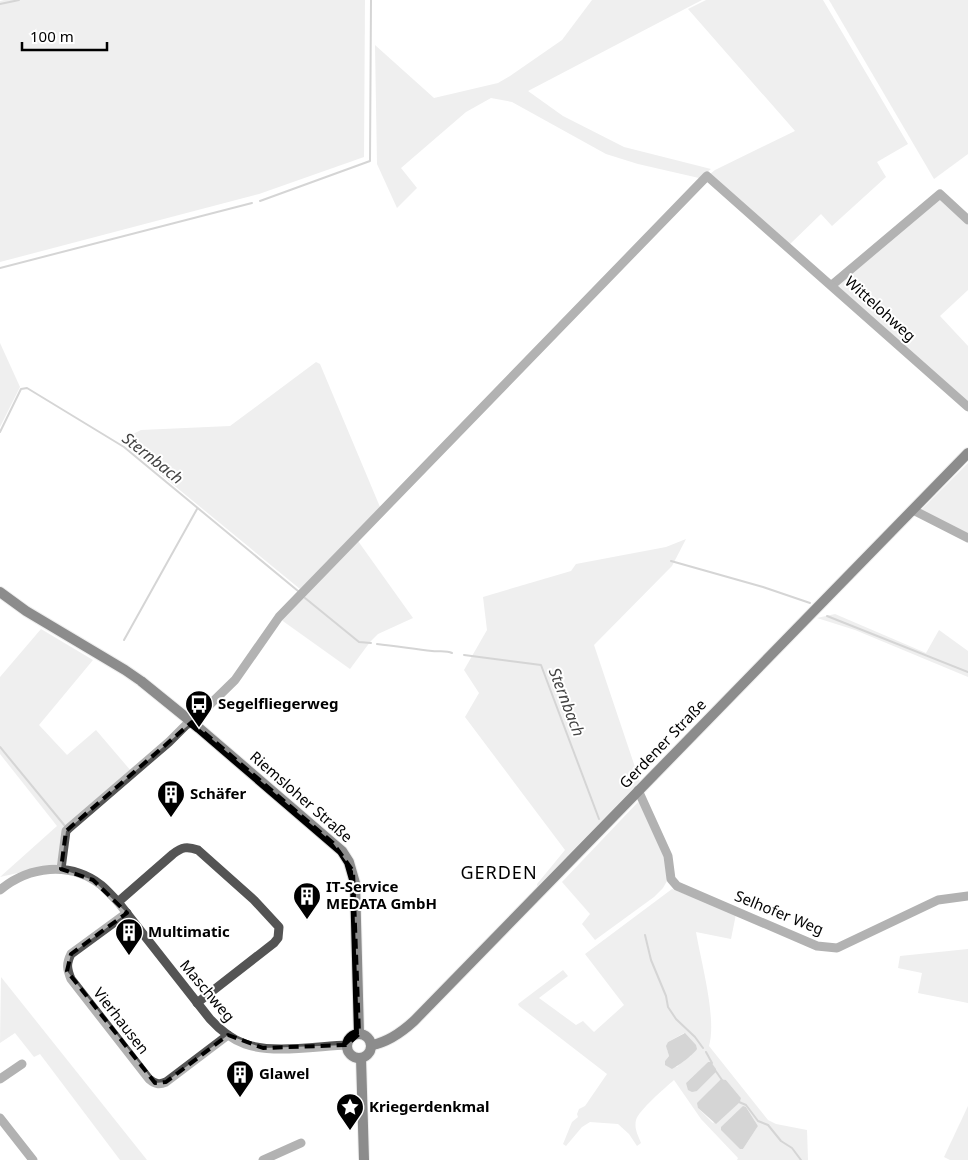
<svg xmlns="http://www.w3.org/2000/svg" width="968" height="1160" font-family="'Noto Sans',sans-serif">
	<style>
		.green { fill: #dbdbdb; fill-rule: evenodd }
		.water { fill: #a2a2a2 }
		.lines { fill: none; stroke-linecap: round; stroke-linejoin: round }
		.stream { stroke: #a2a2a2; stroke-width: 2 }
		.major-casing { stroke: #dbdbdb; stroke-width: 12 }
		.minor { stroke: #545454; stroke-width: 9 }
		.major { stroke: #000; stroke-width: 10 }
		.marked { fill: none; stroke: #000; stroke-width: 4; stroke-dasharray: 10 6; stroke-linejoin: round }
		.labels { text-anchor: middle; stroke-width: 4; stroke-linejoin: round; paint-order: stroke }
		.street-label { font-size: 15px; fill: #000; stroke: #fff }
		.poi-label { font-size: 15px; font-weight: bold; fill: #000; stroke: #fff; text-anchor: start }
		.water-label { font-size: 16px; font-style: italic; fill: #434343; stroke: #fff }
		.quarter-label { font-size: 18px; letter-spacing: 1px; fill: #000; stroke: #fff }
	</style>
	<rect width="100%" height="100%" fill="#fff"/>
	<g class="green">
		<path d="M4 0H365L364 157 259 194 0 262V1Z"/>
		<path d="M592 0H702L528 91 563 116 624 147 711 169 699 178 638 164 606 154 512 102 491 98 466 112 401 168 417 188 397 208 377 164 375 45 434 98 498 83 510 76 562 40Z"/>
		<path d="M706 0H823L908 144 877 162 886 177 832 226 821 214 789 245 710 174 715 170 795 131 688 9Z"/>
		<path d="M829 0H968V154L934 179Z"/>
		<path d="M940 199 968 225V290L940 316 968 346V406L836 285Z"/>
		<path d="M0 343 20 387 0 427Z"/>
		<path d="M316 362 320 364 380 507 300 589 125 445 129 436 141 430 230 426Z"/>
		<path d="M968 463V535L921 510Z"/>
		<path d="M686 539 672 566 594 645 640 782 538 889 537 884 565 850 465 717 479 693 464 670 487 630 483 597 571 571 576 564 666 547Z"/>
		<path d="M358 541 413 618 378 634 370 642 350 669 280 619Z"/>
		<path d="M835 614 926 653 939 630 968 651V677L855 630 817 618Z"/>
		<path d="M41 629 93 660 39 725 67 755 96 730 131 771 64 829 57 864 0 877 57 826 0 754V677Z"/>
		<path d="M638 802 643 805 665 857 668 873 667 881 663 888 654 897 595 940 582 924 590 914 562 882Z"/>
		<path d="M672 889 736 914 731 939 696 932C701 962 717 1018 709 1046L768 1120 776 1124 807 1130 808 1160H737L738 1158 701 1119 674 1080C665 1088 639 1110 636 1120 634 1129 638 1135 641 1143L637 1146 629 1134 618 1124 590 1122 582 1127 566 1146 563 1144 572 1122 578 1117 577 1114 579 1109 585 1106 607 1074 519 1006 518 1004 563 970 568 976 539 998 576 1025 583 1021 594 1032 624 1005 585 954ZM684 1033 691 1056 685 1058 677 1067 665 1061 669 1056 667 1049 668 1042ZM708 1062 716 1072 697 1091 686 1083ZM721 1079 726 1080 741 1098 740 1102 713 1123 698 1108 710 1090ZM746 1107 758 1126 743 1149Z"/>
		<path d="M968 949V1003L918 993 922 973 898 968 900 956Z"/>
		<path d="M1 977 147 1160H120L40 1054 34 1057 15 1033 0 1043Z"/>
		<path d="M968 1106V1160H950L944 1157Z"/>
	</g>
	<g class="water">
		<path d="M685 1033 696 1045 697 1049C693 1055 678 1066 672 1069L665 1065V1061L669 1056 666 1046 668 1042Z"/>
		<path d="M708 1062H711L716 1069V1072L697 1091 692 1092 688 1090 686 1083Z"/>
		<path d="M721 1079 726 1080 741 1098 740 1102 716 1124 698 1108 697 1103Z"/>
		<path d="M743 1106 746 1107 758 1126 743 1149H740L721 1130V1127Z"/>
	</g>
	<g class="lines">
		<g class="stream">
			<path d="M0 4 19 0"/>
			<path d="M260 201 370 161 371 0"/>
			<path d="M0 268 252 203"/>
			<path d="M0 432 21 389 27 388 124 447 298 591"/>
			<path d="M671 561 763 587 810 603"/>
			<path d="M305 598 359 642 371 643"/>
			<path d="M827 616 968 672"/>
			<path d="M124 640 197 509"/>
			<path d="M377 644C396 646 414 649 432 651 439 652 446 650 452 653"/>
			<path d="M464 655 541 665 599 819"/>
			<path d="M0 747 65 826"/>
			<path d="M645 935 651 960 666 996 668 1007 676 1019 695 1037 703 1048"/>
			<path d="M706 1052 712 1063"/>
			<path d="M715 1070 722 1080"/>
			<path d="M739 1102 746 1105 758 1121 768 1125 781 1141 792 1148 801 1160"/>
		</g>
		<g class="major-casing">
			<g id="major">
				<path d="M0 592 26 611 125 670 141 681 199 728 342 851 349 862 355 883 359 1034"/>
				<circle cx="359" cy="1046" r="12"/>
				<path d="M372 1045C388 1042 402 1032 414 1021L968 453"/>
				<path d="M361 1058 364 1160"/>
			</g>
		</g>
		<g class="minor">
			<path d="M832 285 940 194 968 220"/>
			<path d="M913 510 968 538"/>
			<path d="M638 790 668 856 671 879 677 886 817 946 837 948 938 900 968 896"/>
			<path d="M61 869 66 831 69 828 169 742 186 725 192 722 235 680 279 617 707 176 968 407"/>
			<path d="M0 890C29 866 70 861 101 885 107 890 112 896 118 902L210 1019C220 1030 231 1039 245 1044 272 1054 318 1046 347 1045"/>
			<path d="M118 902 173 854C182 847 187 846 198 850L254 900 279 927 278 938 274 943 197 1003"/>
			<path d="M127 913 71 954C66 964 67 969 71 979L149 1079C155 1084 159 1085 166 1082L228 1035"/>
			<path d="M0 1079 22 1064"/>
			<path d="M0 1118 33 1160"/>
			<path d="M263 1160 301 1143"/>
		</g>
		<use href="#major" class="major"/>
	</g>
	<path d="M0 0H968V1160H0ZM192 722 333 843 353 871 359 1034 347 1045 263 1048 228 1035 166 1082 155 1083 67 971 71 954 127 913 93 880 61 869 66 831Z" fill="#fff" fill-opacity=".55" fill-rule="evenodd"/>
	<path class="marked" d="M192 722 333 843 353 871 359 1034 347 1045 263 1048 228 1035 166 1082 155 1083 67 971 71 954 127 913 93 880 61 869 66 831Z"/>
	<defs>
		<g id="bus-pin" transform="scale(1.4375)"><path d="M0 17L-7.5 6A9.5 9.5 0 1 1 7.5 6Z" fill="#000" stroke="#fff"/><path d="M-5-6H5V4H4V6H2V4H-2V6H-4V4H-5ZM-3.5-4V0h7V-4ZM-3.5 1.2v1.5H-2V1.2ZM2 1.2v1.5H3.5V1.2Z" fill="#fff"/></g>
		<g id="building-pin" transform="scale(1.4375)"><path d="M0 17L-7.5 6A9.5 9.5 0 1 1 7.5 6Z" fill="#000" stroke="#fff"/><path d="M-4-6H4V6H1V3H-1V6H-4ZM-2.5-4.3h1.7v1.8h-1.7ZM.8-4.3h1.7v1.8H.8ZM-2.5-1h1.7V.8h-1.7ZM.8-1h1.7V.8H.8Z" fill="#fff"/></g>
		<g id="sight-pin" transform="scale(1.4375)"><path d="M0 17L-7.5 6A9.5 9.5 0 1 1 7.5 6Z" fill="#000" stroke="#fff"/><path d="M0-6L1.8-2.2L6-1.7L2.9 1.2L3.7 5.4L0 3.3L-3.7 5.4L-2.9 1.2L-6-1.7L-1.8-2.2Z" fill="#fff"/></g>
	</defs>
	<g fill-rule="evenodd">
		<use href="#bus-pin" x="199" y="704"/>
		<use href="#building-pin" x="171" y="794"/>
		<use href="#building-pin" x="307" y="896"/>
		<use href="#building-pin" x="129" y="932"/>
		<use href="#building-pin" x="240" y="1074"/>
		<use href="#sight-pin" x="350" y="1107"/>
	</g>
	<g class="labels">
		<g class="street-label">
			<text transform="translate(880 309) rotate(42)" y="5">Wittelohweg</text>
			<text transform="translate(663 744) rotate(-46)" y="5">Gerdener Straße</text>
			<text transform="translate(301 797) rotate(41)" y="5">Riemsloher Straße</text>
			<text transform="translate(779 913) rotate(22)" y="5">Selhofer Weg</text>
			<text transform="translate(207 991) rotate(50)" y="5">Maschweg</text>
			<text transform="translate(121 1021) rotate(52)" y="5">Vierhausen</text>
		</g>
		<g class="poi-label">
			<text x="218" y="709">Segelfliegerweg</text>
			<text x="190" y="799">Schäfer</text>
			<text x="326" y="892">IT-Service<tspan x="326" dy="17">MEDATA GmbH</tspan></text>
			<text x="148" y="937">Multimatic</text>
			<text x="259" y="1079">Glawel</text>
			<text x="369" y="1112">Kriegerdenkmal</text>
		</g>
		<g class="water-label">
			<text transform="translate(153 458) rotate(38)" y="6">Sternbach</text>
			<text transform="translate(567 702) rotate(69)" y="6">Sternbach</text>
		</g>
		<g class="quarter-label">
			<text x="499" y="879">GERDEN</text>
		</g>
	</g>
	<path d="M22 42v8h85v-8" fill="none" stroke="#000000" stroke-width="2.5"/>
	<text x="30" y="42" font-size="15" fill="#000000" stroke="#ffffff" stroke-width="4" paint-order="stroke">100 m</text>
</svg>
